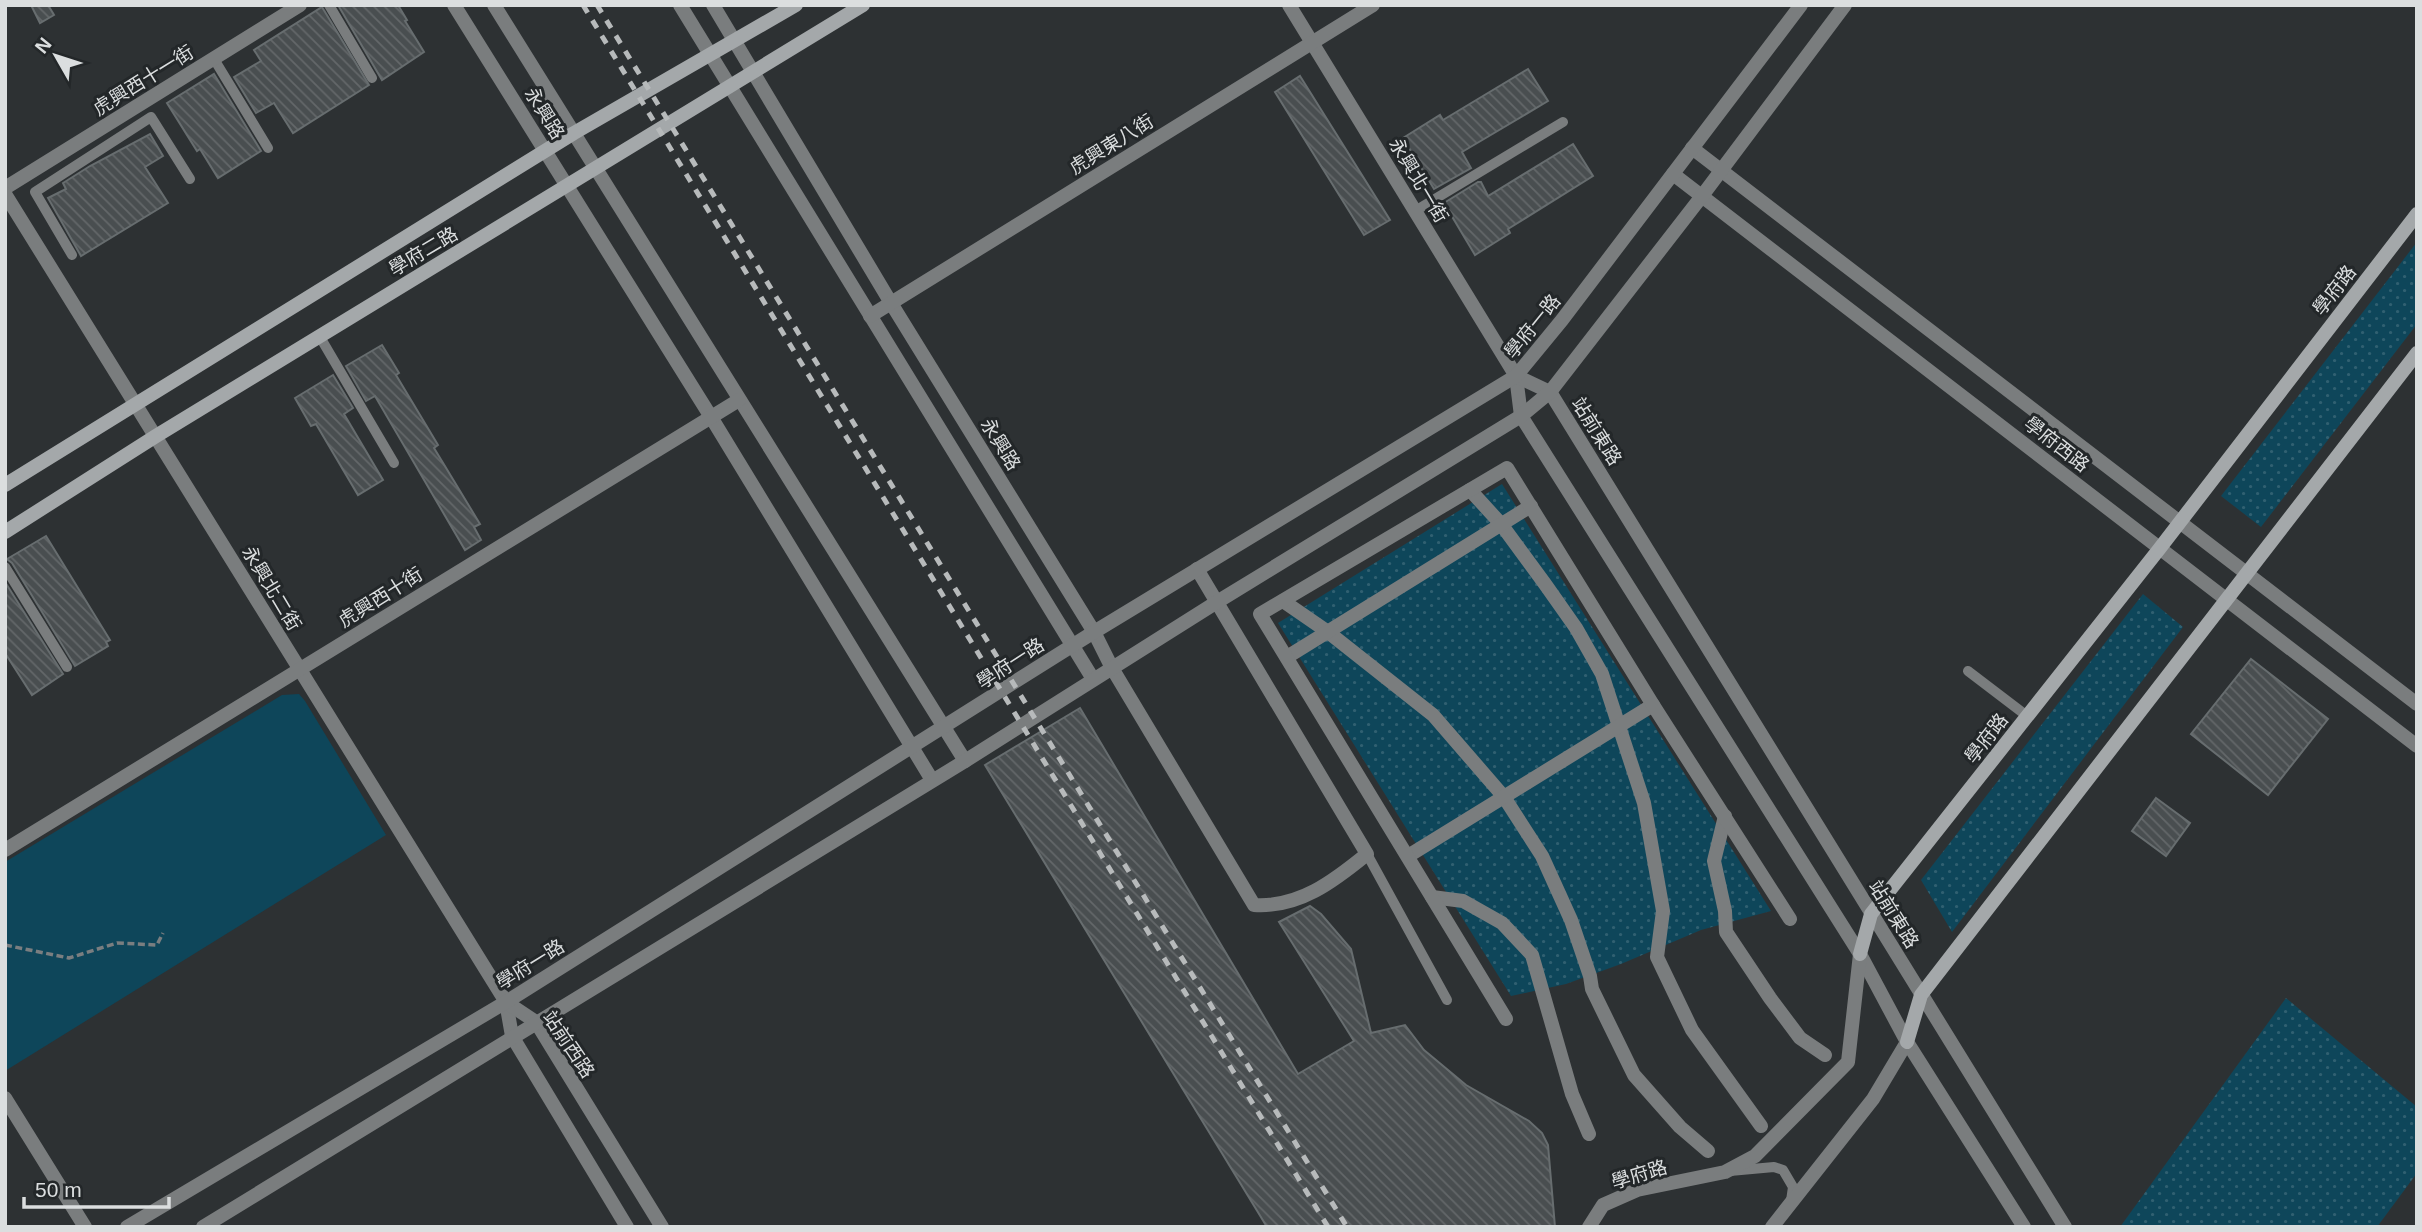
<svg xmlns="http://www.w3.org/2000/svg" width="2422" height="1232" font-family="Arial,'Noto Sans TC',sans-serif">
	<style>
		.grass { fill: url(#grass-dots) }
		.green { fill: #0e465a }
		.building { fill: url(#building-back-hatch); stroke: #676d6f; stroke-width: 2 }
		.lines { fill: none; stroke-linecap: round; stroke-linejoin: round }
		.path { stroke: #7a7e80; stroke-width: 3.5; stroke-dasharray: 7 3.5; stroke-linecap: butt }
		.lane { stroke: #7a7d7e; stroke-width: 10 }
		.street { stroke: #7a7d7e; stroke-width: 14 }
		.secondary { stroke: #a4a8aa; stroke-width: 14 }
		.rail { stroke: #b7babb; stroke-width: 5; stroke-dasharray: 9 9; stroke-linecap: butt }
		.labels { text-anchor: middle; stroke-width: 6; stroke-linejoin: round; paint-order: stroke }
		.street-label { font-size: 19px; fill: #dbdedf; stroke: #232729 }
	</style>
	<defs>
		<pattern id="grass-dots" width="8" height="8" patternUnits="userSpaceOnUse" patternTransform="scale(1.75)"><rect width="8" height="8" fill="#0e465a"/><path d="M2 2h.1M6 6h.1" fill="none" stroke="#306071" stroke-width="1.8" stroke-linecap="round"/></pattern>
		<pattern id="building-back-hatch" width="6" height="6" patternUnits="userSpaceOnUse" patternTransform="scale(1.75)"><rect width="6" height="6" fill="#494e50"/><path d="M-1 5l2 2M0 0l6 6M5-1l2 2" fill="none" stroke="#636769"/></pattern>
	</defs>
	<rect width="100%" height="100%" fill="#2d3133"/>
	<g class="grass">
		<path d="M2417 242V324L2261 527 2221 496Z"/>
		<path d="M1502 484 1771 911 1701 930 1621 964 1566 984 1511 996 1278 623Z"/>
		<path d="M2143 594 2183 627 1952 932 1921 880Z"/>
		<path d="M2286 998 2417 1107V1173L2377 1227H2120Z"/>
	</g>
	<path class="green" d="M299 694 305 701 386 835 5 1071V862L282 695Z"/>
	<g class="building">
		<path d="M31 5H48L54 15 40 23Z"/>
		<path d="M338 5H398L407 20 405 21 424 52 382 80Z"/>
		<path d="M322 7 369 85 293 133 274 103 256 113 234 77 261 61 254 50Z"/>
		<path d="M1528 69 1548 101 1462 152 1471 168 1434 189 1403 138 1440 115 1443 120Z"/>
		<path d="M214 74 261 151 218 178 200 149 197 151 167 103Z"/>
		<path d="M1300 76 1390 220 1364 235 1275 92Z"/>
		<path d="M150 134 163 156 145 167 168 203 81 256 48 198 66 189 63 183 90 166Z"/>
		<path d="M1573 144 1593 176 1508 229 1510 233 1475 255 1444 203 1478 182H1481L1488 196Z"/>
		<path d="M382 345 399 373 396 375 438 445 434 448 480 524 474 527 481 540 465 550 375 396 366 401 346 366Z"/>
		<path d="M333 375 353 408 344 414 383 480 358 495 316 424 311 426 295 398Z"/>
		<path d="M46 536 110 640 106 642 108 646 75 666 12 563 7 559Z"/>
		<path d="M5 582 63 674 32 695 5 653Z"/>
		<path d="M2251 659 2328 719 2268 795 2191 734Z"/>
		<path d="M1080 708 1298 1074 1354 1041 1279 922 1310 906 1321 914 1351 949 1371 1033 1405 1025 1424 1050 1466 1085 1529 1121 1542 1133 1548 1145 1555 1227H1267L985 765Z"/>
		<path d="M2156 798 2190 823 2166 856 2132 831Z"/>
	</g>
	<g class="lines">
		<path class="path" d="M5 945 69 958 117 943 157 945 163 933"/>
		<g class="lane">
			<path d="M329 5 372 78"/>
			<path d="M214 59 268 148"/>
			<path d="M1415 211 1563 122"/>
			<path d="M72 255 35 192 151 117 190 179"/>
			<path d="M320 337 394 463"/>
			<path d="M5 567 67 667"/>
			<path d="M1968 671 2027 716"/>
			<path d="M1367 854 1447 1000"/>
			<path d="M1730 1171 1774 1167 1783 1170 1793 1187 1791 1201"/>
		</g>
		<g class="street">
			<path d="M454 5 711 417 932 780"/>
			<path d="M494 5 965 761"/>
			<path d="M680 5 1093 679"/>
			<path d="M713 5 891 303 1094 632 1112 668 1254 905C1299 908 1334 881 1367 854L1197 569"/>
			<path d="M1289 5 1516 376 1521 416 1860 954 1907 1042 2024 1227"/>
			<path d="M1692 148 2417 704"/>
			<path d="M1673 174 2417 746"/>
			<path d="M5 188 300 5"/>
			<path d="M5 194 506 1002 512 1036 627 1227"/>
			<path d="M870 316 1373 5"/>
			<path d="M1516 376 1550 392 2065 1227"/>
			<path d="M1470 490 1501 524 1545 584 1576 628 1602 674 1644 803 1663 911 1657 957 1692 1030 1761 1126"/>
			<path d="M1283 601 1328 632 1433 715 1504 797 1542 856 1571 920 1590 976 1592 989 1634 1075 1680 1127 1708 1151"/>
			<path d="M1287 657 1531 506"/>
			<path d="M1725 816 1714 861 1725 911 1726 932 1770 998 1800 1038 1825 1055"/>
			<path d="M5 850 739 400"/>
			<path d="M1408 856 1653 705"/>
			<path d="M1432 897 1463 901 1502 923 1532 955 1572 1094 1589 1134"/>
			<path d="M506 1002 536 1022 662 1227"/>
			<path d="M1506 1019 1260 614 1507 468 1653 705 1790 919"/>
			<path d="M5 1098 85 1227"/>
			<path d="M127 1227 506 1002 1094 632 1516 376 1562 320 1801 5"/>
			<path d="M203 1227 965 761 1217 602 1521 416 1550 392 1702 196 1845 5"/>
			<path d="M1589 1227 1603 1205 1637 1190 1725 1172 1755 1156 1848 1062 1860 954"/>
			<path d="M1772 1227 1873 1099 1907 1042"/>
		</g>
		<g class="secondary">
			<path d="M5 485 574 133 796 5"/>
			<path d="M5 532 156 436 863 5"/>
			<path d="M1860 954 1871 914 2160 548 2417 214"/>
			<path d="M1907 1042 1921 995 2417 353"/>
		</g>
		<g class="rail">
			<path d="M583 5 1328 1227"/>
			<path d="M597 5 1347 1227"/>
		</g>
	</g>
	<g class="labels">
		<g class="street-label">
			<text transform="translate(143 80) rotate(-32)" y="7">虎興西十一街</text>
			<text transform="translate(545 113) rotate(58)" y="7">永興路</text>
			<text transform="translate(1111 144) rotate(-32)" y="7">虎興東八街</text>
			<text transform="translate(1419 180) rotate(59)" y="7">永興北一街</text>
			<text transform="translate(423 251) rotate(-31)" y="7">學府二路</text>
			<text transform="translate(2334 290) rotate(-52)" y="7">學府路</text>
			<text transform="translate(1532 326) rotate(-51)" y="7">學府一路</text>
			<text transform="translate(1597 431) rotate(58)" y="7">站前東路</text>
			<text transform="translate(1001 444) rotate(58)" y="7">永興路</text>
			<text transform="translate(2057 444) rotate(38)" y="7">學府西路</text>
			<text transform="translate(272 588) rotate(59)" y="7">永興北二街</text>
			<text transform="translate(380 597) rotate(-32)" y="7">虎興西十街</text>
			<text transform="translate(1010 663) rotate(-33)" y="7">學府一路</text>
			<text transform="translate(1986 738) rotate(-52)" y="7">學府路</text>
			<text transform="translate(1894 914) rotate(58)" y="7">站前東路</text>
			<text transform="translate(530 964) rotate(-32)" y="7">學府一路</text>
			<text transform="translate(569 1044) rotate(56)" y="7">站前西路</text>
			<text transform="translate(1639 1174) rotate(-17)" y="7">學府路</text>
		</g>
	</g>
	<rect width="2422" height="1232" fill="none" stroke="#dbdedf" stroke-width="14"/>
	<g transform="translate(56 56) rotate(309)" stroke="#232729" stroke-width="5" paint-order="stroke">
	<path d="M0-5L12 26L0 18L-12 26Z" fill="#dbdedf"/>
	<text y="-10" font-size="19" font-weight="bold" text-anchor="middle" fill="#dbdedf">N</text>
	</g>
	<path d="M24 1197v10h145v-10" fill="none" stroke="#dbdedf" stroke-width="3.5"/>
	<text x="35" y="1197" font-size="21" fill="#dbdedf" stroke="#232729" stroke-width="5" paint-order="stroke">50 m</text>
</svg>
